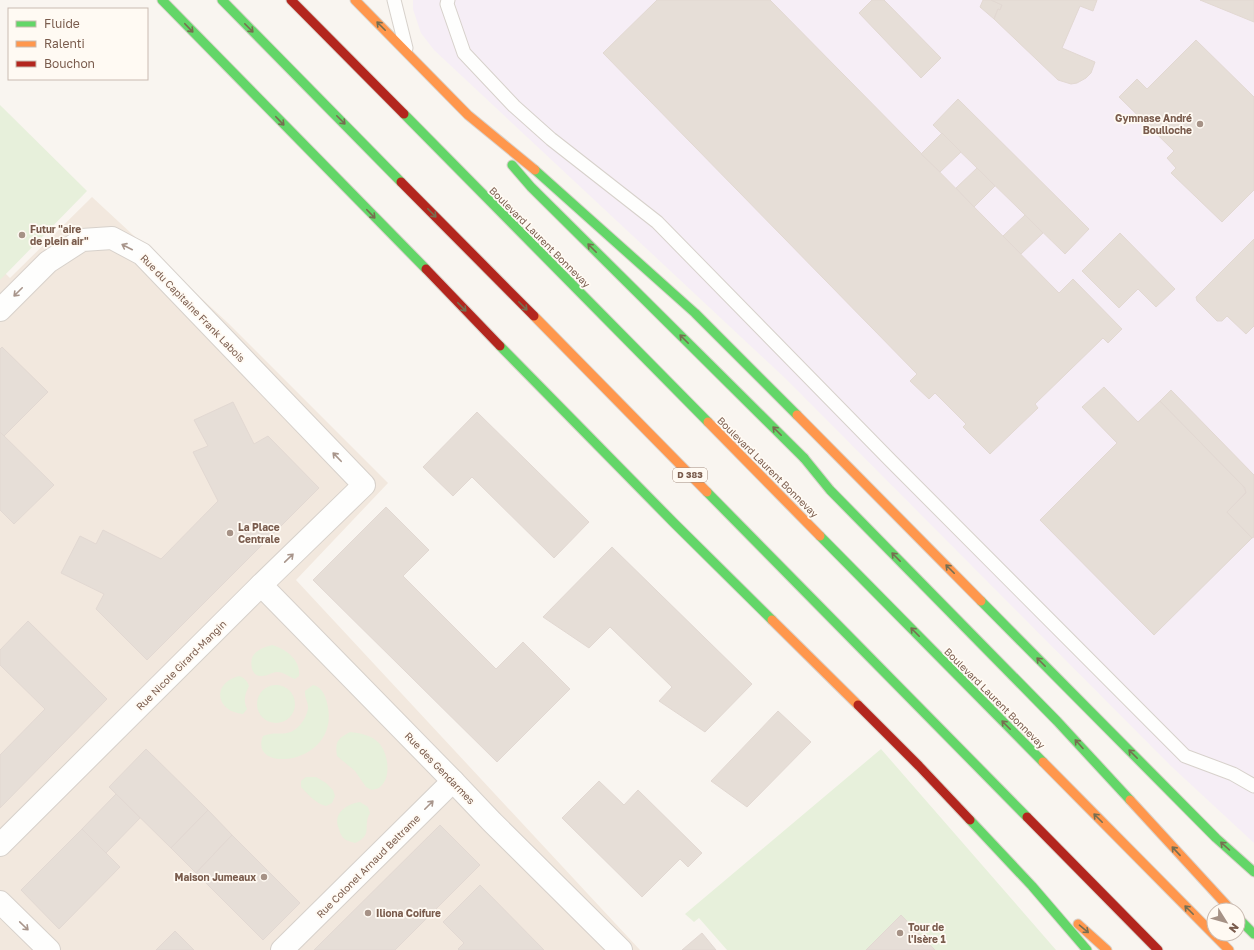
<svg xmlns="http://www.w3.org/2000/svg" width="1254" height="950" font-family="'Golos Text',sans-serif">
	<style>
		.residential { fill: #f2e8de }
		.education { fill: #f6eef6 }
		.green { fill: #e7f0db }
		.building { fill: #e6ded7; stroke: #e2d8d2 }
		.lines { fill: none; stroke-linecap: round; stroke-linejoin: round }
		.lane-casing { stroke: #d7d1cb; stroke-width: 15 }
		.street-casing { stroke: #d7d1cb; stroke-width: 24 }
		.fast-casing { stroke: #d9d2cb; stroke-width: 11 }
		.slow-casing { stroke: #d9d2cb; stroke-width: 11 }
		.jam-casing { stroke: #d9d2cb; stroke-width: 11 }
		.lane { stroke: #fefefd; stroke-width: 13 }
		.street { stroke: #fefefd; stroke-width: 22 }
		.fast { stroke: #63d668; stroke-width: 9 }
		.slow { stroke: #ff974d; stroke-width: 9 }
		.jam { stroke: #b3261e; stroke-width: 9 }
		.oneway { stroke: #776e51 }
		.oneway2 { stroke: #a8958b }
		.poi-dot { fill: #a69286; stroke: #fffaf3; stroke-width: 1.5 }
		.labels { text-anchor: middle; stroke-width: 3.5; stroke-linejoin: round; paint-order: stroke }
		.shield { fill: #fffaf3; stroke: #a28b7f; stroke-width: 1 }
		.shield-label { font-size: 9px; font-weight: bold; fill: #7a5c4d }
		.poi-label { font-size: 10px; font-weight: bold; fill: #7a5c4d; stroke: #fffaf3; text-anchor: start }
		.street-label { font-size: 10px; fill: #7a5c4d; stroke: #fffaf3 }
	</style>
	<rect width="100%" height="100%" fill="#f9f5f0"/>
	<path class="residential" d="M92 197 228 323 388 483 296 580 640 950H0V268L10 278Z"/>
	<path class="education" d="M413 0H1200L1254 22V843L1171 766 786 379 434 50 421 33 413 9Z"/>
	<g class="green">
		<path d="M0 105 87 191 0 280Z"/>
		<path d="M272 645C286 649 301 660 299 676L295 679C289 677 284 672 277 672 272 672 268 676 262 676 252 677 250 665 252 658 255 650 265 647 272 645Z"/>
		<path d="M239 676C245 678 247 681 249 686 245 694 243 700 247 709L243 714C217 712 210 684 239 676Z"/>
		<circle cx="276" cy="704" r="19"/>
		<path d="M313 685C322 687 325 695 327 703 343 765 247 775 263 736 279 729 289 741 303 721 305 718 307 713 308 709 309 703 304 697 305 691Z"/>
		<path d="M350 732C360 733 371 735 379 743 388 753 392 777 380 787 378 789 374 789 372 790L366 787 355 771 337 756C335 742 337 739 350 732Z"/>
		<path d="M881 749 1056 950H935L901 915 866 950H727L699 918 694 922 685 914Z"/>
		<path d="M306 777H316L326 783 333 790 335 796 332 803 326 806C315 803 309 795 301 787V781Z"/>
		<path d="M360 802 368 807 370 813C362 826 374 835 355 843 352 842 348 841 346 840 342 838 340 833 339 829 332 813 347 804 360 802Z"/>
	</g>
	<g class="building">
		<path d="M657 0H770L1059 293 1073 279 1122 329 1108 343 1103 338 1035 404 1038 408 990 454 963 427 966 424 935 393 929 399 910 381 917 374 603 53Z"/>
		<path d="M872 0H884L941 58 921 78 859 13Z"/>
		<path d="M983 0H991L1002 5 1000 10 998 9 994 19 980 7Z"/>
		<path d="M991 0H1097L1093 11 1080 6 1062 48 1095 62 1091 73 1086 78 1077 83 1071 84 1058 80 994 19 998 9 1000 10 1002 5Z"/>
		<path d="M1200 0H1254V22Z"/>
		<path d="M1196 40 1254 97V190L1222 222 1171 173 1176 168 1167 158 1174 151 1119 97 1137 79 1147 89Z"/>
		<path d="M958 99 1089 229 1065 254 933 125Z"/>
		<path d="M942 133 961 152 940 172 921 154Z"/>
		<path d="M977 168 995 186 974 207 956 188Z"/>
		<path d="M1025 215 1043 233 1021 254 1003 236Z"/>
		<path d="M1120 233 1175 289 1156 307 1138 289 1119 308 1082 271Z"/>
		<path d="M1254 239V326L1246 334 1227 316 1222 321H1217L1197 301 1196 297Z"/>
		<path d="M2 347 48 392 4 436 0 432V349Z"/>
		<path d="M1104 387 1138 422 1160 401 1243 486 1246 492 1227 512 1252 538 1154 635 1040 520 1117 443 1082 407Z"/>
		<path d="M1171 390 1254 475V537L1252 538 1227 512 1246 493 1245 488 1160 401Z"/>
		<path d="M233 402 254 444 268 436 319 488 147 660 96 609 104 594 61 573 80 536 96 544 103 530 161 559 218 501 193 452 208 446 194 420Z"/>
		<path d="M477 412 589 522 554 558 472 477 453 496 423 467Z"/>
		<path d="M0 432 54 485 14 524 0 510Z"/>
		<path d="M386 507 429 550 403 576 496 669 523 642 570 689 497 762 313 580Z"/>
		<path d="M612 547 752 684 705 732 659 701 672 687 610 627 589 648 543 617Z"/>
		<path d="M28 621 107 699 0 808V755L45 709 0 665V650Z"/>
		<path d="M778 711 811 742 747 807 711 781Z"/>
		<path d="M146 749 208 810 171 848 109 787Z"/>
		<path d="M599 781 624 805 638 790 702 853 688 867 680 859 642 897 562 818Z"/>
		<path d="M116 794 140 818 106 853 82 829Z"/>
		<path d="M208 810 232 835 196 873 171 848Z"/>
		<path d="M440 825 480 865 395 950H314Z"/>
		<path d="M82 829 120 867 59 929 21 890Z"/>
		<path d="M232 835 300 903 263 940 196 873Z"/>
		<path d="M480 885 544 950H459L458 949 464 943 443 922Z"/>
		<path d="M901 915 935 950H866Z"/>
		<path d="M175 931 194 950H156Z"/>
		<path d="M702 933 716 950H682Z"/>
	</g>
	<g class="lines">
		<g class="lane-casing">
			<g id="lane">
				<path d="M394 0 406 48"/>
				<path d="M448 0 447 4 464 53 514 106 551 139 657 222 891 461 1185 756 1233 774 1254 786"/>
			</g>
		</g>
		<g class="street-casing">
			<g id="street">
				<path d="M0 310 48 262 82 240 112 238 142 254 364 485 261 585 0 845"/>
				<path d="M261 585 453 781 492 822 621 950"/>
				<path d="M0 902 49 950"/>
				<path d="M282 950 453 781"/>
			</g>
		</g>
		<g class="fast-casing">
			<g id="fast">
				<path d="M162 0 426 269"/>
				<path d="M222 0 401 182"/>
				<path d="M404 114 708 422"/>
				<path d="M512 165 531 187 804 458"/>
				<path d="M535 170 695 313 797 415"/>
				<path d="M500 346 674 523 772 620"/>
				<path d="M804 458 830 490 1057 721 1130 800"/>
				<path d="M707 492 1027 817"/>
				<path d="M820 536 1043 762"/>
				<path d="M981 601 1216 838 1254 872"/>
				<path d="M970 820 1032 886 1087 950"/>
				<path d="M1238 918 1254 934"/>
			</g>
		</g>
		<g class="slow-casing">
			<g id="slow">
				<path d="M355 0 468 115 535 170"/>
				<path d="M534 316 707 492"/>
				<path d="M797 415 981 601"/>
				<path d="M708 422 820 536"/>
				<path d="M772 620 858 705"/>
				<path d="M1043 762 1229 950"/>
				<path d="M1130 800 1231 910"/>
				<path d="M1078 924 1107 950"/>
			</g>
		</g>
		<g class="jam-casing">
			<g id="jam">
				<path d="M291 0 404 114"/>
				<path d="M401 182 534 316"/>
				<path d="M426 269 500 346"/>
				<path d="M858 705 919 766 970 820"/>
				<path d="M1027 817 1158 950"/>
			</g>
		</g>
		<use href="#lane" class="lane"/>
		<use href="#street" class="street"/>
		<use href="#fast" class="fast"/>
		<use href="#slow" class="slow"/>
		<use href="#jam" class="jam"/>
	</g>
	<defs><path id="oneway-shaft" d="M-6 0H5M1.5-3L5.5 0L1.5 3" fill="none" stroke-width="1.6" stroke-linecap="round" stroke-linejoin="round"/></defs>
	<g class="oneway">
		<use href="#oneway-shaft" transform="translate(381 26) rotate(-135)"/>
		<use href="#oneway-shaft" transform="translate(189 28) rotate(46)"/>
		<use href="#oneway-shaft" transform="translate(249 28) rotate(45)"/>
		<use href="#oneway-shaft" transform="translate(341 120) rotate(45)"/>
		<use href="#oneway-shaft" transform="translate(280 121) rotate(46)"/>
		<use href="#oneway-shaft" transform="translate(432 213) rotate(45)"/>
		<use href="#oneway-shaft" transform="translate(371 214) rotate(46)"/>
		<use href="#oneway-shaft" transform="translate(592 248) rotate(-135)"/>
		<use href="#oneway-shaft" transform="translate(523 306) rotate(45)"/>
		<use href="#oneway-shaft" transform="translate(462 307) rotate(46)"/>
		<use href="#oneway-shaft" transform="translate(684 339) rotate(-135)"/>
		<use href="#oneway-shaft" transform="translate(777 431) rotate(-135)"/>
		<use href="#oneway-shaft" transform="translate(896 557) rotate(-135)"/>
		<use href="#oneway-shaft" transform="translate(950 569) rotate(-135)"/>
		<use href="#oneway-shaft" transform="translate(915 632) rotate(-135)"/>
		<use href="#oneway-shaft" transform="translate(1041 662) rotate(-135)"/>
		<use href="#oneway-shaft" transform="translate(1006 725) rotate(-135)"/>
		<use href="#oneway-shaft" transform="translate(1079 744) rotate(-132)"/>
		<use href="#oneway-shaft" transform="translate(1133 754) rotate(-135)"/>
		<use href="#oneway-shaft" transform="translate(1098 818) rotate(-135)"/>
		<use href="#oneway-shaft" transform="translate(1225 846) rotate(-138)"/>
		<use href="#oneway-shaft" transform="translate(1176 851) rotate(-133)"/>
		<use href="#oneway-shaft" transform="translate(1189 910) rotate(-135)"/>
		<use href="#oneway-shaft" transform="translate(1084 929) rotate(40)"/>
	</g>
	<g class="oneway2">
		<use href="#oneway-shaft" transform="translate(127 247) rotate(-153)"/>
		<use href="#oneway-shaft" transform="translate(18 292) rotate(135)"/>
		<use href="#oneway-shaft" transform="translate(337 457) rotate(-134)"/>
		<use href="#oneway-shaft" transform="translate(289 558) rotate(-44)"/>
		<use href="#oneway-shaft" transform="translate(429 805) rotate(-45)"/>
		<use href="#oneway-shaft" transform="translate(24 926) rotate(44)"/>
	</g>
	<g class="poi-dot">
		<circle cx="1200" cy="124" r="4"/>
		<circle cx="22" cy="235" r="4"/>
		<circle cx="230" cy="533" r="4"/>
		<circle cx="264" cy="877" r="4"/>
		<circle cx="368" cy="913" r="4"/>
		<circle cx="900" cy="933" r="4"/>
	</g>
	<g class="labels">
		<rect class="shield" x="673" y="468" width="34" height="14" rx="3"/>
		<g class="shield-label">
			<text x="690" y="478">D 383</text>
		</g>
		<g class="poi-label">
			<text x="1192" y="122" text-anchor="end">Gymnase André<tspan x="1192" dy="12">Boulloche</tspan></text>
			<text x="30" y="233">Futur "aire<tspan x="30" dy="12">de plein air"</tspan></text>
			<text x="238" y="531">La Place<tspan x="238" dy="12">Centrale</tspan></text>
			<text x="256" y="881" text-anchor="end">Maison Jumeaux</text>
			<text x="376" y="917">Iliona Coifure</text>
			<text x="908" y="931">Tour de<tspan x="908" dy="12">l'Isère 1</tspan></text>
		</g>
		<g class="street-label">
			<text transform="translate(540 237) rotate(45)" y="4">Boulevard Laurent Bonnevay</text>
			<text transform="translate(193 308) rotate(46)" y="4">Rue du Capitaine Frank Labois</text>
			<text transform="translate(768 467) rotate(45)" y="4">Boulevard Laurent Bonnevay</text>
			<text transform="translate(181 665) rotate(-45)" y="4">Rue Nicole Girard-Mangin</text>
			<text transform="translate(995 698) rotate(45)" y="4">Boulevard Laurent Bonnevay</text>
			<text transform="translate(440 768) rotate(46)" y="4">Rue des Gendarmes</text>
			<text transform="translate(368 866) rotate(-45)" y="4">Rue Colonel Arnaud Beltrame</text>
		</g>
	</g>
	<rect x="8" y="8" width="140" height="72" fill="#fffaf3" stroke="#cabbb1"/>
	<rect x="16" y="21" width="20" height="6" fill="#63d668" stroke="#cabbb1"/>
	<text x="44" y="28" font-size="12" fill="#7a5c4d">Fluide</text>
	<rect x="16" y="41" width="20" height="6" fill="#ff974d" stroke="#cabbb1"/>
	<text x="44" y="48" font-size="12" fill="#7a5c4d">Ralenti</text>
	<rect x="16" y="61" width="20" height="6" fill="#b3261e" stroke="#cabbb1"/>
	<text x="44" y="68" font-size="12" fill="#7a5c4d">Bouchon</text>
	<g transform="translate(1226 922) rotate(127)"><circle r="19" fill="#fffaf3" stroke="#cabbb1"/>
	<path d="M0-3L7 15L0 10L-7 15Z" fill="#a69286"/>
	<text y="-6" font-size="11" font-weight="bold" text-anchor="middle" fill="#7a5c4d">N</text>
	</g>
</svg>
